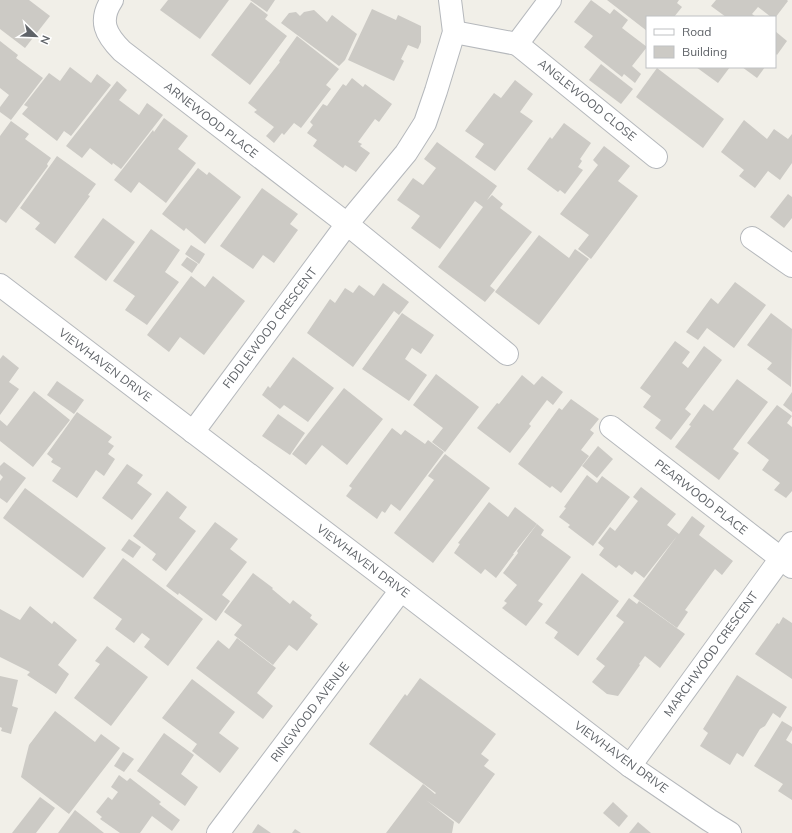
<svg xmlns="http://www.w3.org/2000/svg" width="792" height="833" font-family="Mulish,sans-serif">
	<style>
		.building { fill: #cccac5 }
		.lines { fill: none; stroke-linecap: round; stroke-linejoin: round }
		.minor-casing { stroke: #b5b8bc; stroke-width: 24 }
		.tertiary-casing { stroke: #b5b8bc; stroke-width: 24 }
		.minor { stroke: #fff; stroke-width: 22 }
		.tertiary { stroke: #fff; stroke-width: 22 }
		.labels { text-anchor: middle; stroke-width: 3.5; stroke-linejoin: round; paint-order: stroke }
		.street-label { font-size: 12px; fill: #5f6368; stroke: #fff }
	</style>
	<rect width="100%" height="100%" fill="#f1efe8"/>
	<g class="building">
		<path d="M0 0H29L50 16 25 48 0 29Z"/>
		<path d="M168 0H229L200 39 160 10Z"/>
		<path d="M250 0H275L267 12Z"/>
		<path d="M591 0 610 14 614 9 628 20 622 28 647 47 632 66 641 74 635 83 624 74 622 77 584 47 593 36 574 22Z"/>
		<path d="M607 0H679L677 3 682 7 674 17H647V31Z"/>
		<path d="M716 0H787L788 1 775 18V17H771L758 7 752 14 756 17H726L711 6Z"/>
		<path d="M251 2 268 15 265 19 287 36 250 85 211 55Z"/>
		<path d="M372 9 396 20 398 15 421 26V42L418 49 408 45 401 59 404 61 394 81 348 60Z"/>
		<path d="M314 10 327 22 332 15 357 34 345 60 339 66 281 23 289 13 296 12 300 16 304 12Z"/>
		<path d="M775 31 787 41 777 55 775 53Z"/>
		<path d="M297 36 339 69 326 85 331 89 301 128 294 123 284 135 282 133 274 143 266 136 274 127 254 112 257 110 248 103 280 62 279 61Z"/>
		<path d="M0 41 18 55 16 58 43 78 11 120 0 112V107L9 95 0 88Z"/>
		<path d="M601 64 633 89 621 104 589 80Z"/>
		<path d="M70 67 91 83 97 74 111 85 71 136 64 131 57 141 22 114 28 107 24 105 49 73 60 81Z"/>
		<path d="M696 67H730L718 83Z"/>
		<path d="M742 67H765L757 78Z"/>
		<path d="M657 68 724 119 703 148 636 97Z"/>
		<path d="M352 78 363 87 365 84 392 104 379 122 375 119 358 142 362 144 360 146 370 153 356 172 345 165 343 168 313 146 317 140 307 133 313 125 310 122 323 104 327 106 343 84 346 86Z"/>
		<path d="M515 80 533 94 520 112 533 121 495 171 475 157 484 144 465 131 494 93 501 98Z"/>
		<path d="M117 81 127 90 119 100 139 115 147 103 163 115 121 169 113 163 112 165 90 148 82 158 66 146Z"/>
		<path d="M164 118 188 136 178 149 196 163 166 203 139 182 131 193 114 180 153 130 154 132Z"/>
		<path d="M744 120 767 139 774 129 788 139 792 134V163L780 180 768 171 755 188 739 176 744 170 721 152Z"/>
		<path d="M11 121 29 134 25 139 51 158 47 164 48 166 6 223 0 219V136Z"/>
		<path d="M564 123 591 143 580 159 582 161 578 167 583 170 565 194 560 190 558 192 527 169 550 137 552 139Z"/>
		<path d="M437 142 497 186 487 200 492 195 503 204 500 208 532 232 490 286 495 290 485 302 438 267 483 207 475 201 440 249 411 228 420 216 397 200 413 178 423 185 436 168 424 159Z"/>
		<path d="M604 146 630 166 618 181 638 196 591 259 578 249 589 235 560 214 598 165 593 160Z"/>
		<path d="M57 156 96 184 88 195 90 196 55 244 35 229 40 223 20 208Z"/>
		<path d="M198 168 207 175 209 172 241 197 205 244 186 228 184 231 162 214Z"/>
		<path d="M262 188 298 214 290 224 298 230 274 263 263 255 253 269 220 246Z"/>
		<path d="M788 194 792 197V218L784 228 770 217Z"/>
		<path d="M103 218 135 242 106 281 74 257Z"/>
		<path d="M151 229 180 250 165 272 179 282 147 325 125 310 135 296 113 281Z"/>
		<path d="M539 235 569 258 575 249 589 259 539 325 495 292Z"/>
		<path d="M191 245 205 254 199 264 185 254Z"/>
		<path d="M187 257 198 264 192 273 181 265Z"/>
		<path d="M191 276 205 287 213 276 245 301 204 355 180 337 169 352 147 335Z"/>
		<path d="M735 282 766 305 734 348 707 328 698 340 686 332 711 298 718 304Z"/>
		<path d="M383 283 409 302 399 315 394 311 353 367 307 333 330 299 335 303 345 288 353 293 359 285 374 296Z"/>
		<path d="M402 313 434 335 421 354 412 348 405 359 427 375 409 401 362 369Z"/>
		<path d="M771 313 792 329 791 387 767 369 772 363 747 345Z"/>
		<path d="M675 341 690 352 682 363 688 368 704 346 722 360 685 409 691 414 671 440 655 428 661 420 643 407 651 396 640 388Z"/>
		<path d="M3 355 19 368 9 382 19 389 0 415V359Z"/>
		<path d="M293 357 334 388 308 422 284 405 280 409 262 395 268 386 270 388Z"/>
		<path d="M436 374 479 407 445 452 432 442 443 428 413 405Z"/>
		<path d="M522 375 534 385 542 376 563 392 553 405 547 400 529 424 531 426 510 453 477 428 497 403 499 404Z"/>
		<path d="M737 379 768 402 733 449 739 453 719 480 675 447 691 426 689 425 704 404 713 411Z"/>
		<path d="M57 381 84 400 74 414 47 395Z"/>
		<path d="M344 388 383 419 347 465 322 445 306 465 292 454Z"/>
		<path d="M34 391 70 420 33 467 0 441V420L7 426Z"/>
		<path d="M792 392V412L783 405Z"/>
		<path d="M571 399 599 419 590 430 594 433 581 450 589 456 561 493 552 486 550 488 518 464 559 408 562 410Z"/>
		<path d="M777 405 792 416 787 423 792 427V491L786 498 774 490 780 483 762 470 769 460 747 443Z"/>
		<path d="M77 412 112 437 108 442 114 446 108 454 115 459 104 476 96 470 77 498 52 481 61 468 51 462 53 459 47 454Z"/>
		<path d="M278 414 305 433 290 455 262 436Z"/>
		<path d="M392 428 401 435 405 430 425 444 428 440 444 452 400 511 391 504 385 513 382 511 377 519 346 496 352 488 349 486Z"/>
		<path d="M598 446 613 459 597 478 582 466Z"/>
		<path d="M445 454 490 488 433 563 394 533 434 480 428 476Z"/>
		<path d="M4 462 26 478 7 503 0 498V481L3 477 0 474V466Z"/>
		<path d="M127 464 143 475 137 483 152 494 132 520 102 498Z"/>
		<path d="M587 475 597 483 602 476 630 497 593 546 568 527 570 525 559 517 566 508 564 507Z"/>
		<path d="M641 487 676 514 667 525 679 534 692 516 705 526 699 535 733 561 722 575 715 569 685 610 688 612 677 628 633 596 677 536 644 578 635 571 632 575 619 565 616 568 599 555 604 548 598 543 610 527 615 531 638 501 633 497Z"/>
		<path d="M25 488 106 548 83 578 3 518Z"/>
		<path d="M167 491 187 507 179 518 196 531 166 571 152 560 156 554 133 536Z"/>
		<path d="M489 502 508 517 515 507 537 524 513 554H514L496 578 485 569 481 574 454 553 460 544 458 543Z"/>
		<path d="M215 522 238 539 230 549 247 562 222 595 230 601 216 621 179 593 178 595 166 586Z"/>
		<path d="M537 524 544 530 541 535 571 557 538 601 543 604 526 626 502 608 507 603 504 601 517 585 503 573 518 553 517 551Z"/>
		<path d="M129 539 141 547 133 558 121 550Z"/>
		<path d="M123 558 203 619 168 666 144 647 150 639 142 633 134 643 115 629 122 619 93 598Z"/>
		<path d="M253 573 273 588 272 589 290 604 293 600 312 615 310 618 318 624 297 651 289 645 273 665 234 635 242 625 224 612Z"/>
		<path d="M582 573 619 601 578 656 554 638 558 632 545 623Z"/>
		<path d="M629 598 637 604 639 601 685 634 660 668 645 656 639 664 640 665 618 696 607 694 592 682 605 666 596 659 624 622 616 616Z"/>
		<path d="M30 606 52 624 54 621 77 640 58 665 69 674 56 694 27 675 30 672 0 657V609L20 620Z"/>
		<path d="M783 617 792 623V679L755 654 777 623 779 624Z"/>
		<path d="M237 638 276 668 257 693 273 706 263 719 196 668 218 640 229 649Z"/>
		<path d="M107 646 148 677 111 726 74 698 100 664 95 661Z"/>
		<path d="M737 675 787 707 780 718 773 713 765 726 760 729 743 757 737 753 730 765 700 746 708 733 703 729Z"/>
		<path d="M0 676 18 680 12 706 18 708 11 734 1 731 2 728 0 727Z"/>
		<path d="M420 678 496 734 481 754 489 760 484 766 495 774 459 824 426 800 454 822 452 833H386L423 784 435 794 436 793 369 744 405 694 407 696Z"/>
		<path d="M192 679 235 712 219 733 239 748 220 773 192 751 197 744 162 718Z"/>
		<path d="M55 711 95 742 101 734 120 748 69 814 21 777 29 745Z"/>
		<path d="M782 721 792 727V730L786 740 792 744V800L778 791 783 784 754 766Z"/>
		<path d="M164 733 194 755 181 774 198 787 185 806 137 771Z"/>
		<path d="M123 752 134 759 124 772 114 766Z"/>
		<path d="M119 775 127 781 130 778 161 802 159 804 180 820 172 831 152 816 140 833H120L100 819 102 817 96 812 108 797 112 800 118 792 111 787Z"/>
		<path d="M40 797 55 808 36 833H12Z"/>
		<path d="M613 802 628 816 619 827 603 813Z"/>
		<path d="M75 810 104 833H58Z"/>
		<path d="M638 822 651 833H629Z"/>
		<path d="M258 824 271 833H252Z"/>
		<path d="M295 829 301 833H292Z"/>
	</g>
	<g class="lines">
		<g class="minor-casing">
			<g id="minor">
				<path d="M112 0C98 21 106 35 122 51L347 224 507 354"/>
				<path d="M454 32 517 44 550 0"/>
				<path d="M517 44 656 157"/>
				<path d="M752 238 792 266"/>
				<path d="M611 427 792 567"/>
				<path d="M193 432 347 224 406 153 425 123 436 91 454 32 450 0"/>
				<path d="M630 766 792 543"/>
				<path d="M218 833 401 590"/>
			</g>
		</g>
		<g class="tertiary-casing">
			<path id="tertiary" d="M0 285 401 590 630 766 709 820 730 833"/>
		</g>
		<use href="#minor" class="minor"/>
		<use href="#tertiary" class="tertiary"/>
	</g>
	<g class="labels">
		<g class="street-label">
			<text transform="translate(587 100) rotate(39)" y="4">ANGLEWOOD CLOSE</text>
			<text transform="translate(211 120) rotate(38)" y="4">ARNEWOOD PLACE</text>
			<text transform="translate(270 328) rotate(-53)" y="4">FIDDLEWOOD CRESCENT</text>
			<text transform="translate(105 365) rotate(37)" y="4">VIEWHAVEN DRIVE</text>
			<text transform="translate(701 497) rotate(38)" y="4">PEARWOOD PLACE</text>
			<text transform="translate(363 561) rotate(37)" y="4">VIEWHAVEN DRIVE</text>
			<text transform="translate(711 654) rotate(-54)" y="4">MARCHWOOD CRESCENT</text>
			<text transform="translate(310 712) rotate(-53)" y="4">RINGWOOD AVENUE</text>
			<text transform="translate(621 757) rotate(36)" y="4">VIEWHAVEN DRIVE</text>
		</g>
	</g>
	<rect x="646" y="16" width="130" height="52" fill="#ffffff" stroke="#bfc1c3"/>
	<rect x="654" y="29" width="20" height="6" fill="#ffffff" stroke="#bfc1c3"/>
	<text x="682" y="36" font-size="12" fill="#5f6368">Road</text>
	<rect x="654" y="46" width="20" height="12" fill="#cccac5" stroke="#bfc1c3"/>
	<text x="682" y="56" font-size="12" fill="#5f6368">Building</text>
	<g transform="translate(36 36) rotate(113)" stroke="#ffffff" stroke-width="3" paint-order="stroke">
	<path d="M0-3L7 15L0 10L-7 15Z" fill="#5f6368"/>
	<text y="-6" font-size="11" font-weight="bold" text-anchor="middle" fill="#5f6368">N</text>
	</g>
</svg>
